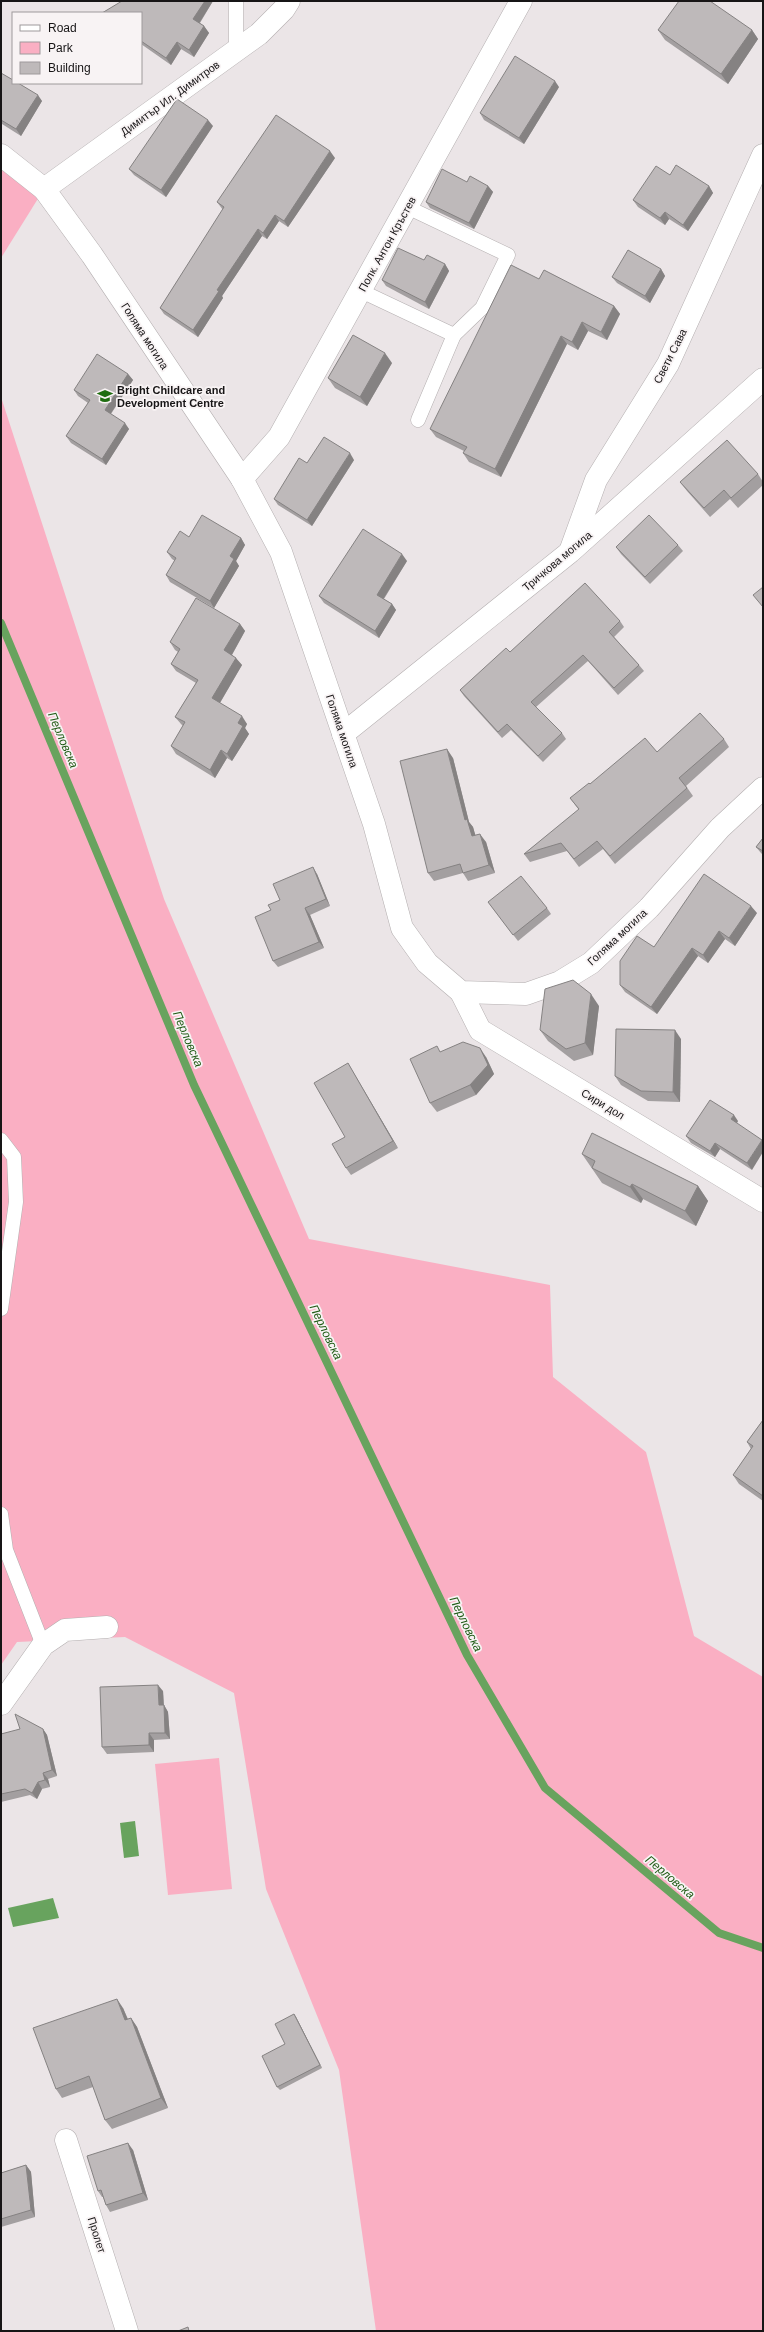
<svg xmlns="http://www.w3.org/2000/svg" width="764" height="2332" font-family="Helvetica,sans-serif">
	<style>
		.green { fill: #faafc3 }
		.water { fill: #68a35e }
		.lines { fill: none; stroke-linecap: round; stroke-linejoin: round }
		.stream { stroke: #68a35e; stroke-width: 8 }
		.service-casing { stroke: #b4afb0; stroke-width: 15 }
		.minor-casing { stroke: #b4afb0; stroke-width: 23 }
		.service { stroke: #fff; stroke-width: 14 }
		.minor { stroke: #fff; stroke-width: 22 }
		.wall { fill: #a39fa0 }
		.shaded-wall { fill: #858282 }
		.building { fill: #beb9ba; stroke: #858282 }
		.labels { text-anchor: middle; stroke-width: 3.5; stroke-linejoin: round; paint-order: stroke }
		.street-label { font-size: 11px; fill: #171516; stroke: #f8f3f4 }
		.poi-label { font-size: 11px; font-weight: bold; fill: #171516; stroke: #f8f3f4; text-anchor: start }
		.water-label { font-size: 12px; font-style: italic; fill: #225d18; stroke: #f8f3f4 }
	</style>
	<rect width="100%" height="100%" fill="#ebe5e7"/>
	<g class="green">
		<path d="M1 155 44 189 1 258Z"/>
		<path d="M1 397 164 899 309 1239 550 1285 553 1377 646 1452 694 1636 763 1677V2331H376L339 2070 266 1889 234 1693 125 1637 17 1642 1 1665Z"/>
		<path d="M219 1758 232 1889 168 1895 155 1764Z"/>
	</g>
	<g class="water">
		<path d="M135 1821 139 1856 124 1858 120 1823Z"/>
		<path d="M53 1898 59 1918 13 1927 8 1908Z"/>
	</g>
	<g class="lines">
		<path class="stream" d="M1 623 194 1085 467 1655 545 1788 719 1933 763 1948"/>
		<g class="service-casing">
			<g id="service">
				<path d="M236 51V1"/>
				<path d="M407 207 508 255 482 308 454 335"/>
				<path d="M361 291 454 335 418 420"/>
				<path d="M1 1140 14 1157 16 1202 1 1309"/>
				<path d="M1 1514 6 1550 43 1645"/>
			</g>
		</g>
		<g class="minor-casing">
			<g id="minor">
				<path d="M1 155 44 189 92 255 242 479 281 552 374 824 402 928 427 963 461 992 526 994 560 982 591 963 649 908 720 828 763 788"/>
				<path d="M44 189 259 34 284 9 289 1"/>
				<path d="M242 479 279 437 521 1"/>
				<path d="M571 549 596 480 668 364 763 155"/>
				<path d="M343 734 570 552 763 379"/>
				<path d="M461 992 480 1030 763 1201"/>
				<path d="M1 1704 43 1645 65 1630 107 1627"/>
				<path d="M66 2140 127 2331"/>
			</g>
		</g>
		<use href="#service" class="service"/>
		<use href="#minor" class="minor"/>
	</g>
	<g class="wall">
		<path d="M122 1H213L200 23 204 26 209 33 194 57 181 49 171 65 141 44V13Z"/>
		<path d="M658 30H752L758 39 728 84 665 40Z"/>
		<path d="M1 73 42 101 21 136 2 124 1 125Z"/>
		<path d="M559 87 524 144 484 120 480 113Z"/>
		<path d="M213 126 166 197 134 175 129 169Z"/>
		<path d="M335 158 288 227 279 221 267 239 262 236 222 296 223 298 198 337 164 314 160 308 223 210 217 202Z"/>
		<path d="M670 175 709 186 713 193 688 231 669 219 665 225 638 207 633 200Z"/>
		<path d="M467 182 488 186 493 192 474 229 430 208 426 202Z"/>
		<path d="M424 260 445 264 449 271 429 309 386 286 382 280Z"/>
		<path d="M661 269 665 276 650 303 617 283 612 277Z"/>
		<path d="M539 279 614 306 620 314 607 340 588 331 578 350 567 344 501 477 469 462 463 453 464 451 436 437 430 429Z"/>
		<path d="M392 363 367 406 335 388 328 378Z"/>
		<path d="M128 374 133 380 111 414 129 429 106 465 71 443 66 436 88 403 78 396 74 390Z"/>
		<path d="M354 460 312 526 278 505 274 499 307 463Z"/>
		<path d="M758 474 763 482V485L738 508 730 499 710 517 687 491 680 482Z"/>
		<path d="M189 537 241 538 245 545 236 561 239 566 214 608 170 582 166 575 175 561 172 559 167 552Z"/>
		<path d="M678 545 683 551 650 584 621 554 616 547Z"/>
		<path d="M407 561 384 599 392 604 396 610 379 638 324 603 319 596Z"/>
		<path d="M620 621 624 627 614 637 639 665 644 671 618 695 588 661 536 707 562 733 566 739 543 762 511 730 502 738 464 696 460 690 510 652Z"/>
		<path d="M240 624 245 631 232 655 242 665 220 703 247 724 245 728 249 734 232 761 227 758 215 778 176 754 171 746 183 726 181 724 175 717 196 683 176 671 171 664 178 652 175 650 170 642Z"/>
		<path d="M724 739 729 747 686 786 693 796 615 864 603 849 579 867 567 851 530 862 524 854 579 810 570 798 590 784 657 752Z"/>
		<path d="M453 758 469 822 473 827 475 835 486 842 495 873 468 881 463 873 434 881 428 873Z"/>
		<path d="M763 838V855L761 853 756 847Z"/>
		<path d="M317 874 330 906 310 915 324 948 278 967 273 961 271 910 280 900Z"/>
		<path d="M488 902 547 908 551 914 518 941Z"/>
		<path d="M757 913 735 946 725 939 708 963 698 956 657 1014 625 992 620 985 654 947Z"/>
		<path d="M599 1006 593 1055 574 1061 548 1041 540 1030Z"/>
		<path d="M681 1039 680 1102 648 1101 621 1085 615 1076Z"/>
		<path d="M441 1052 486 1057 494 1074 476 1095 437 1112 430 1103Z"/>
		<path d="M348 1063 352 1070 398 1148 351 1175 346 1168 345 1137Z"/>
		<path d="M738 1121 737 1123 752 1170 720 1149 715 1157 691 1143 686 1136Z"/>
		<path d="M582 1154 698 1186 708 1201 696 1226 643 1199 641 1203 602 1183Z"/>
		<path d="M763 1420V1501L739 1484 733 1475 751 1449 747 1442Z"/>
		<path d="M163 1691 164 1705 168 1712 170 1739 154 1740V1752L107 1754 102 1747Z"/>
		<path d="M43 1729 47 1735 57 1776 48 1779 50 1787 42 1789 37 1799 30 1795 1 1802V1734Z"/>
		<path d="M123 2008 128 2019 131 2018 137 2027 168 2108 112 2129 105 2120 93 2087 62 2098 56 2089Z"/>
		<path d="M294 2014 296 2017 322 2068 280 2090 277 2087 285 2044Z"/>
		<path d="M133 2150 148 2200 110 2212 106 2205 103 2197H102L98 2191Z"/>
		<path d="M26 2165 31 2172 35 2217 1 2227V2173Z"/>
	</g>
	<g class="shaded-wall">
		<path d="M205 1H213L198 25 193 19Z"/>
		<path d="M204 26 209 33 194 57 189 50Z"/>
		<path d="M752 30 758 39 728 84 721 74Z"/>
		<path d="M177 42 181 49 171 65 166 58Z"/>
		<path d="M555 81 559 87 524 144 519 138Z"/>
		<path d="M38 95 42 101 21 136 16 129Z"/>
		<path d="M208 120 213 126 166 197 161 190Z"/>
		<path d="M330 151 335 158 288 227 284 221Z"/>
		<path d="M488 186 493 192 474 229 469 223Z"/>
		<path d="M709 186 713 193 688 231 683 225Z"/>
		<path d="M665 212 669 219 665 225 660 218Z"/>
		<path d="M275 215 279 221 267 239 263 233Z"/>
		<path d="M258 229 262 236 222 296 223 298 198 337 193 330 217 290Z"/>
		<path d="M445 264 449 271 429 309 425 302Z"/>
		<path d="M661 269 665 276 650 303 645 296Z"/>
		<path d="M614 306 620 314 607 340 601 332Z"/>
		<path d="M582 322 588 331 578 350 572 342Z"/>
		<path d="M561 336 567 344 501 477 495 469Z"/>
		<path d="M385 353 392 363 367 406 360 397Z"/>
		<path d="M128 374 133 380 109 416 105 410Z"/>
		<path d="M125 423 129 429 106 465 102 459Z"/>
		<path d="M350 453 354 460 312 526 307 520Z"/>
		<path d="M241 538 245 545 236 561 239 566 214 608 210 601 230 556Z"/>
		<path d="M402 554 407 561 382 601 377 595Z"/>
		<path d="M392 604 396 610 379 638 375 631Z"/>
		<path d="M240 624 245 631 230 658 224 650Z"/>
		<path d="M236 658 242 665 218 706 212 698Z"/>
		<path d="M242 716 247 724 245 728 249 734 232 761 227 754 238 723Z"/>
		<path d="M447 749 453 758 469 822 473 827 478 844 472 836 465 820Z"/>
		<path d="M221 750 227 758 215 778 210 770Z"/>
		<path d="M480 834 486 842 495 873 489 865Z"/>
		<path d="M313 867 317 874 330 906 326 899Z"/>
		<path d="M751 906 757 913 735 946 729 938Z"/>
		<path d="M305 908 310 915 324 948 319 942Z"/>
		<path d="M719 931 725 939 708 963 703 955Z"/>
		<path d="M692 948 698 956 657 1014 651 1007Z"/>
		<path d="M591 994 599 1006 593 1055 585 1043Z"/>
		<path d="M675 1030 681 1039 680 1102 673 1092Z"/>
		<path d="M480 1048 486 1057 494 1074 476 1095 470 1085Z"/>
		<path d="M348 1063 352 1070 398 1148 393 1141Z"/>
		<path d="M734 1115 738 1121 735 1126 731 1119Z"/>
		<path d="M762 1140 763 1141V1152L752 1170 747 1163Z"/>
		<path d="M715 1143 720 1149 715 1157 710 1151Z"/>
		<path d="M632 1184 643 1199 641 1203 630 1187Z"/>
		<path d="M698 1186 708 1201 696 1226 685 1211Z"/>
		<path d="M158 1685 163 1691 164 1712 159 1705Z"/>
		<path d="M164 1705 168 1712 170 1739 165 1733Z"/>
		<path d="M43 1729 47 1735 57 1776 52 1770Z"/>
		<path d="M149 1733 154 1740V1752L149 1745Z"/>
		<path d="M43 1773 48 1779 50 1787 45 1780Z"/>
		<path d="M38 1782 42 1789 37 1799 32 1793Z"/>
		<path d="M117 1999 123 2008 132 2030 125 2020Z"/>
		<path d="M294 2014 296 2017 322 2068 320 2065Z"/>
		<path d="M131 2018 137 2027 168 2108 161 2098Z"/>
		<path d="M128 2143 133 2150 148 2200 143 2193Z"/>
		<path d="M26 2165 31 2172 35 2217 31 2210Z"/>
	</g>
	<g class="building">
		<path d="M122 1H205L193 19 204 26 189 50 177 42 166 58 141 41V13H102Z"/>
		<path d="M679 1H710L752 30 721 74 658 30Z"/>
		<path d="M515 56 555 81 519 138 480 113Z"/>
		<path d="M1 73 13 80V83H18L38 95 16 129 1 120Z"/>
		<path d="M177 99 208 120 161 190 129 169Z"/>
		<path d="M276 115 330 151 284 221 275 215 263 233 258 229 217 290 219 291 193 330 160 308 224 207 217 202Z"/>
		<path d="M676 165 709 186 683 225 665 212 660 218 633 200 656 166 670 175Z"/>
		<path d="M442 169 467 182 470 176 488 186 469 223 426 202Z"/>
		<path d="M398 248 424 260 427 255 445 264 425 302 382 280Z"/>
		<path d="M628 250 661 269 645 296 612 277Z"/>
		<path d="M511 265 539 279 544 270 614 306 601 332 582 322 572 342 561 336 495 469 463 453 467 447 430 429Z"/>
		<path d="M353 335 385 353 360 397 328 378Z"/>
		<path d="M97 354 128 374 105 410 125 423 102 459 66 436 90 400 74 390Z"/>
		<path d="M324 437 350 453 307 520 274 499 299 458 307 463Z"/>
		<path d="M727 440 758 474 731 498 724 490 704 508 680 482Z"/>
		<path d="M202 515 241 538 230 556 234 559 210 601 166 575 176 558 167 552 180 531 189 537Z"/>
		<path d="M649 515 678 545 645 577 616 547Z"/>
		<path d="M363 529 402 554 377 595 392 604 375 631 319 596Z"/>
		<path d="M585 583 620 621 609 632 639 665 614 688 583 655 531 702 562 733 538 756 507 724 498 732 460 690 506 648 510 652Z"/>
		<path d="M763 587V607L753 595Z"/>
		<path d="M196 598 240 624 224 650 236 658 212 698 242 716 238 723 243 726 227 754 221 750 210 770 171 746 185 722 175 717 198 680 171 664 180 649 170 642Z"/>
		<path d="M700 713 724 739 679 778 687 788 610 856 597 841 574 859 561 843 524 854 579 809 570 798 589 783 590 784 645 738 657 752Z"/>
		<path d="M447 749 465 820 467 819 472 836 480 834 489 865 463 873 460 864 428 873 400 761Z"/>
		<path d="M763 838V851L756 847Z"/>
		<path d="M313 867 326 899 305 908 319 942 273 961 255 917 271 910 268 905 280 900 273 884Z"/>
		<path d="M704 874 751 906 729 938 719 931 703 955 692 948 651 1007 620 985V961L637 936 654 947Z"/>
		<path d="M521 876 547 908 513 935 488 902Z"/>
		<path d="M573 980 591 994 585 1043 566 1049 540 1030 545 989Z"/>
		<path d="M616 1029 675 1030 673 1092 641 1091 615 1076Z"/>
		<path d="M463 1042 480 1048 488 1065 470 1085 430 1103 410 1059 437 1046 440 1052Z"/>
		<path d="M348 1063 393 1141 346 1168 332 1144 345 1137 314 1083Z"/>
		<path d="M710 1100 734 1115 731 1119 762 1140 747 1163 715 1143 710 1151 686 1136Z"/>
		<path d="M592 1133 698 1186 685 1211 632 1184 630 1187 592 1168 595 1161 582 1154Z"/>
		<path d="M763 1420V1496L733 1475 753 1446 747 1442Z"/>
		<path d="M158 1685 159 1705H164L165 1733H149V1745L102 1747 100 1687Z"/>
		<path d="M15 1714 43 1729 52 1770 43 1773 45 1780 38 1782 32 1793 25 1789 1 1794V1734L20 1729Z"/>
		<path d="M117 1999 125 2020 131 2018 161 2098 105 2120 89 2076 56 2089 33 2028Z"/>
		<path d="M294 2014 320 2065 277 2087 262 2056 285 2044 275 2024Z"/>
		<path d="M128 2143 143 2193 106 2205 101 2190 98 2191 87 2156Z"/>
		<path d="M26 2165 31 2210 1 2219V2173Z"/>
		<path d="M188 2327 189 2331H178Z"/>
	</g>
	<defs>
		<g id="school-bare" transform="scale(1.2)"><path d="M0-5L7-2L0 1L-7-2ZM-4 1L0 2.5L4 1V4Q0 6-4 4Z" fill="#1f6d10" stroke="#f8f3f4" stroke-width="2.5" paint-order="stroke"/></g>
	</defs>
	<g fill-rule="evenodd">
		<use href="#school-bare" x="105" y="396"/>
	</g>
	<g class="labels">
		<g class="street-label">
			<text transform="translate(170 98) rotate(-36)" y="4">Димитър Ил. Димитров</text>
			<text transform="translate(387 244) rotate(-61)" y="4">Полк. Антон Кръстев</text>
			<text transform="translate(145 336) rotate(57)" y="4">Голяма могила</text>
			<text transform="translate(670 356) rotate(-63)" y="4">Свети Сава</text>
			<text transform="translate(557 561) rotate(-40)" y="4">Тричкова могила</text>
			<text transform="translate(342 731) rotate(71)" y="4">Голяма могила</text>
			<text transform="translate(617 937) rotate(-43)" y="4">Голяма могила</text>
			<text transform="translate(603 1104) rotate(31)" y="4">Сири дол</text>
			<text transform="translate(97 2235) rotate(72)" y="4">Пролет</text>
		</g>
		<g class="poi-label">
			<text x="117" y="394">Bright Childcare and<tspan x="117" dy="13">Development Centre</tspan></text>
		</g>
		<g class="water-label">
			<text transform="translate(63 740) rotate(67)" y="4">Перловска</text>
			<text transform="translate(188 1039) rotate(67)" y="4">Перловска</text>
			<text transform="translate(326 1332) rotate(64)" y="4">Перловска</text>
			<text transform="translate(466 1624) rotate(64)" y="4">Перловска</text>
			<text transform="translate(670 1877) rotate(40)" y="4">Перловска</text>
		</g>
	</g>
	<rect width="764" height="2332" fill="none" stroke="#171516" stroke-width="4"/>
	<rect x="12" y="12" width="130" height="72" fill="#f8f3f4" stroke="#9e9a9b"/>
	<rect x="20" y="25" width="20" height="6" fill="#ffffff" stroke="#9e9a9b"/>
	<text x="48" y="32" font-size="12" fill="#171516">Road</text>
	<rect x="20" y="42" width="20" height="12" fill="#faafc3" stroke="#9e9a9b"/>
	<text x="48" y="52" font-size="12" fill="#171516">Park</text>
	<rect x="20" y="62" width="20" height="12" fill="#beb9ba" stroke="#9e9a9b"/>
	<text x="48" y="72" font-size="12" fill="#171516">Building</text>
</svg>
